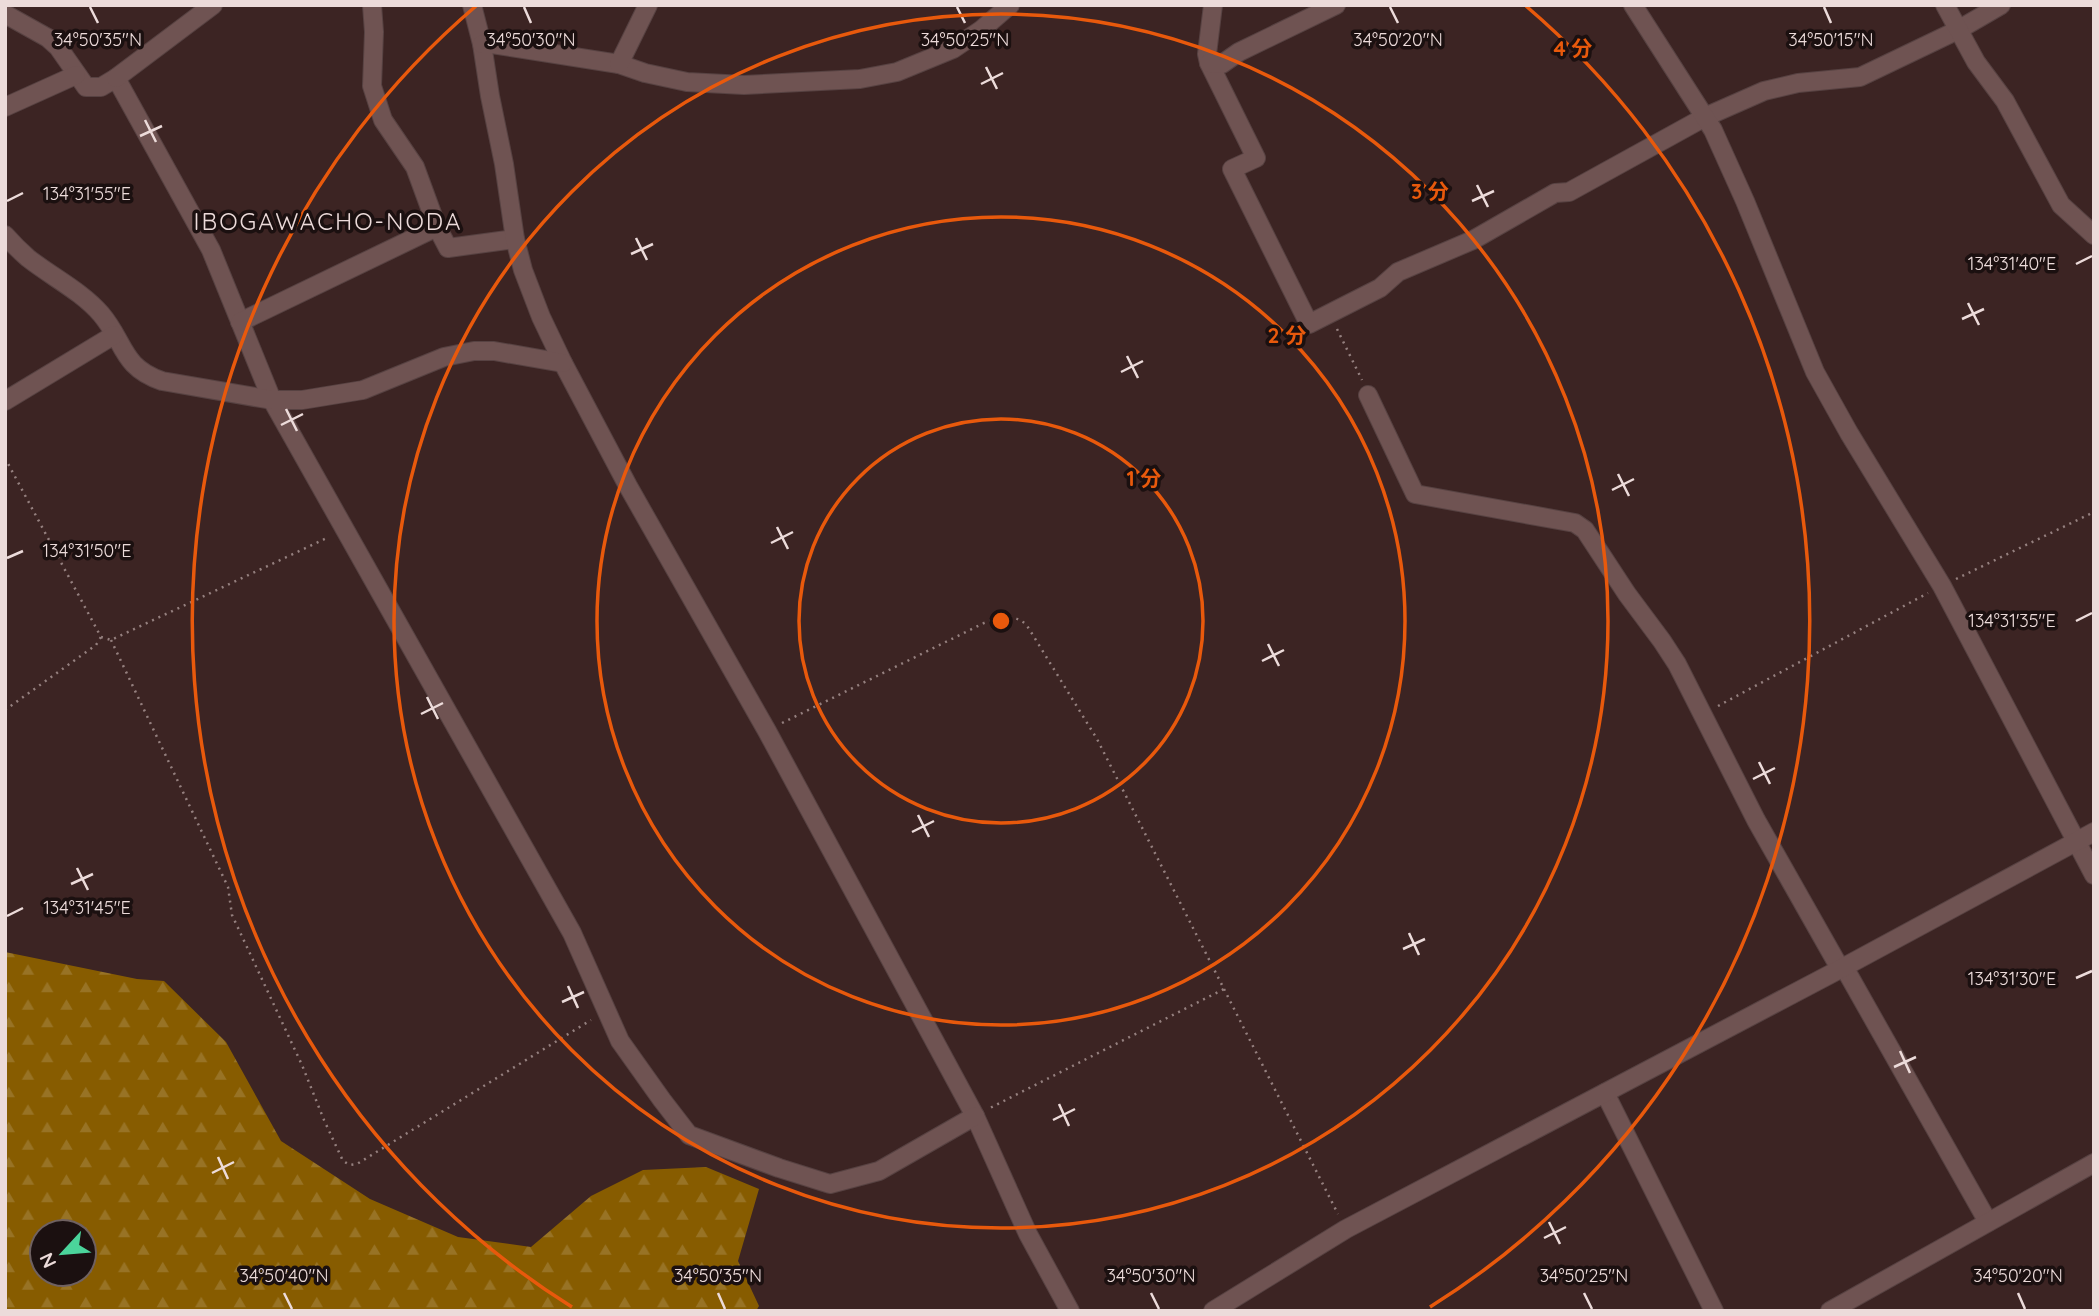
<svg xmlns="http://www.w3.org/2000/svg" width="2099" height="1316" font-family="Quicksand,'Noto Sans JP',sans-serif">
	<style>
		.forest { fill: url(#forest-firs); fill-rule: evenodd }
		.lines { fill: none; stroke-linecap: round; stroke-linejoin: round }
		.street-casing { stroke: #574242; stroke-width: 20 }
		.path { stroke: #95807f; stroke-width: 2.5; stroke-dasharray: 2 5; stroke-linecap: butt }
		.street { stroke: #6f5352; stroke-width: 18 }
		.ticks { fill: none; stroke: #ecdbda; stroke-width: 2.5 }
		.ring { fill: none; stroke: #e8590c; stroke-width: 3.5 }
		.labels { text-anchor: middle; stroke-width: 7; stroke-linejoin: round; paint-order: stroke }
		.quarter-label { font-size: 24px; letter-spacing: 2px; fill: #ecdbda; stroke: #1b1010 }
		.ticks-label { font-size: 18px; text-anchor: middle; fill: #ecdbda; stroke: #1b1010; stroke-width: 7; stroke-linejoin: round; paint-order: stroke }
		.centre { fill: #e8590c; stroke: #1b1010; stroke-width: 3.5 }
		.ring-label { font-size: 21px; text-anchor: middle; font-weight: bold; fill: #e8590c; stroke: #1b1010; stroke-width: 7; stroke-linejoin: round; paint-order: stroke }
	</style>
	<defs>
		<pattern id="forest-firs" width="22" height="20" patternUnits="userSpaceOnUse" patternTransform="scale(1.75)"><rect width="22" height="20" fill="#875c00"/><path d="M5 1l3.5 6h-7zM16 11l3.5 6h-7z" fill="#987325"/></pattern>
	</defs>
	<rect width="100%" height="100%" fill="#3c2423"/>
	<path class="forest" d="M5 952 137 979 164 981 226 1042 281 1141 370 1199 458 1237 531 1247 591 1196 643 1170 706 1167 759 1189 738 1261 759 1306 756 1311H5ZM42 1232H84V1274H42Z"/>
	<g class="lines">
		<g class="street-casing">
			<g id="street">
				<path d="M372 5 374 32 372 86 383 120 415 167 437 227 448 248 515 239"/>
				<path d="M472 5 482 44 490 96 504 164 515 239 523 270 541 317 563 363 628 486 767 731 975 1116 1028 1234 1070 1311"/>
				<path d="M1213 5 1207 54 1209 63 1256 158 1232 169 1309 324 1380 288 1398 272 1473 240 1555 193 1569 192 1705 117 1764 91 1798 83 1860 77 1958 30 2001 5"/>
				<path d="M1633 5 1713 130 1745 201 1815 372 1849 433 1942 586 2094 875"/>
				<path d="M1945 5 1976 62 2005 101 2061 205 2094 235"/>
				<path d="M5 14 48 38 58 47 86 87H101L116 78 211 250 272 400 572 933 620 1041 662 1100 689 1135 779 1168 830 1184 879 1171 975 1116"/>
				<path d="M482 44H492L619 64 645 73 687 82 744 85 860 79 897 72 953 49 981 30 1010 5"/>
				<path d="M1209 63 1222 64 1239 52 1336 5"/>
				<path d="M619 64 648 5"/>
				<path d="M116 78 213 5"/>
				<path d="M5 107 76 75"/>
				<path d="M5 235C12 243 20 251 28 258 52 277 81 291 101 314 125 342 121 367 162 381L272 400H302L363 390 444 357 474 351H494L563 363"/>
				<path d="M240 322 437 227"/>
				<path d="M1368 395 1415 494 1575 523 1585 530 1627 594 1662 641 1677 664 1756 820 1837 963 1844 967 1988 1222"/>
				<path d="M5 401 114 335"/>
				<path d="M1605 1093 1714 1311"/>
				<path d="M1213 1311 1346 1229 1844 967 2094 832"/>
				<path d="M1830 1311 2094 1163"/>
			</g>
		</g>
		<g class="path">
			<path d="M1337 329 1362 380"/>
			<path d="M5 458 101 637 111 640 329 537"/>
			<path d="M1956 579 2094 512"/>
			<path d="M111 640 228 887 232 915 302 1065 324 1120 343 1161 350 1165 357 1164 591 1020"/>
			<path d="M1718 706 1928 593"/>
			<path d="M5 710 96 645 101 637"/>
			<path d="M782 723 984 623C1002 616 1010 613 1026 624L1097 739 1224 989 990 1108"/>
			<path d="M1224 989 1338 1214"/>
		</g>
		<use href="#street" class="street"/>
	</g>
	<path class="ticks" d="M90 7 98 23M524 7 531 23M957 7 965 23M1390 7 1398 23M1824 7 1831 23M986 67 997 89M981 84 1003 73M145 120 156 142M140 136 162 126M1477 185 1488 207M7 201 23 193M1472 201 1494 191M636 238 647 260M631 254 653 244M2076 264 2092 256M1968 303 1979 325M1962 319 1984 309M1127 356 1138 378M1121 372 1143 361M286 409 297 431M281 425 303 414M1618 474 1629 496M1612 490 1634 479M777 527 788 549M771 543 793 532M7 558 23 551M2076 621 2092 613M1268 644 1279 666M1262 661 1284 650M427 697 438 719M421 714 443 703M1759 762 1770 784M1753 779 1775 768M918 815 929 837M912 832 934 821M77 868 88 890M71 884 93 874M7 916 23 908M1409 933 1419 955M1403 949 1425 939M2076 978 2092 971M568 986 578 1008M562 1002 584 992M1900 1051 1910 1073M1894 1067 1916 1057M1059 1104 1069 1126M1053 1120 1075 1109M218 1157 228 1179M212 1173 234 1162M1549 1222 1560 1244M1544 1238 1566 1227M284 1293 292 1309M718 1293 725 1309M1151 1293 1159 1309M1584 1293 1592 1309M2018 1293 2025 1309"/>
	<g class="ring">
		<circle cx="1001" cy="621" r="202"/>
		<circle cx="1001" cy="621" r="404"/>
		<circle cx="1001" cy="621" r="607"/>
		<path d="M572 1307A809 809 0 0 1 476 6M1526 6A809 809 0 0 1 1430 1307"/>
	</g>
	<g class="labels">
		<g class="quarter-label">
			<text x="328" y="230">IBOGAWACHO-NODA</text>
		</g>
	</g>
	<g class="ticks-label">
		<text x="1831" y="46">34°50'15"N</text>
		<text x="98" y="46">34°50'35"N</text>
		<text x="531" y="46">34°50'30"N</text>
		<text x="965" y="46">34°50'25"N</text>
		<text x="1398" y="46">34°50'20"N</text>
		<text x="87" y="200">134°31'55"E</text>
		<text x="2012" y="270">134°31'40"E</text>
		<text x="87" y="557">134°31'50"E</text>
		<text x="2012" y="627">134°31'35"E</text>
		<text x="87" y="914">134°31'45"E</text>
		<text x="2012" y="985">134°31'30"E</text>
		<text x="284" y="1282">34°50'40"N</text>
		<text x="718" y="1282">34°50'35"N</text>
		<text x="1151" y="1282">34°50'30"N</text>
		<text x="1584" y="1282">34°50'25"N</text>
		<text x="2018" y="1282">34°50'20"N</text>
	</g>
	<circle cx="1001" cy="621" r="10" class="centre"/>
	<g class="ring-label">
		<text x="1573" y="56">4 分</text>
		<text x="1430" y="199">3 分</text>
		<text x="1287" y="343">2 分</text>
		<text x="1144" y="486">1 分</text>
	</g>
	<rect width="2099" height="1316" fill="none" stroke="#ecdbda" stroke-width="14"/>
	<g transform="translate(63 1253) rotate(244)"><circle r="33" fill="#1b1010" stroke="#6f6161" stroke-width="2"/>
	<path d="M0-5L12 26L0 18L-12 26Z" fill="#4bd49b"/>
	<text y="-10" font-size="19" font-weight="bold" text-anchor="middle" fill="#ecdbda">N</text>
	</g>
</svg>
